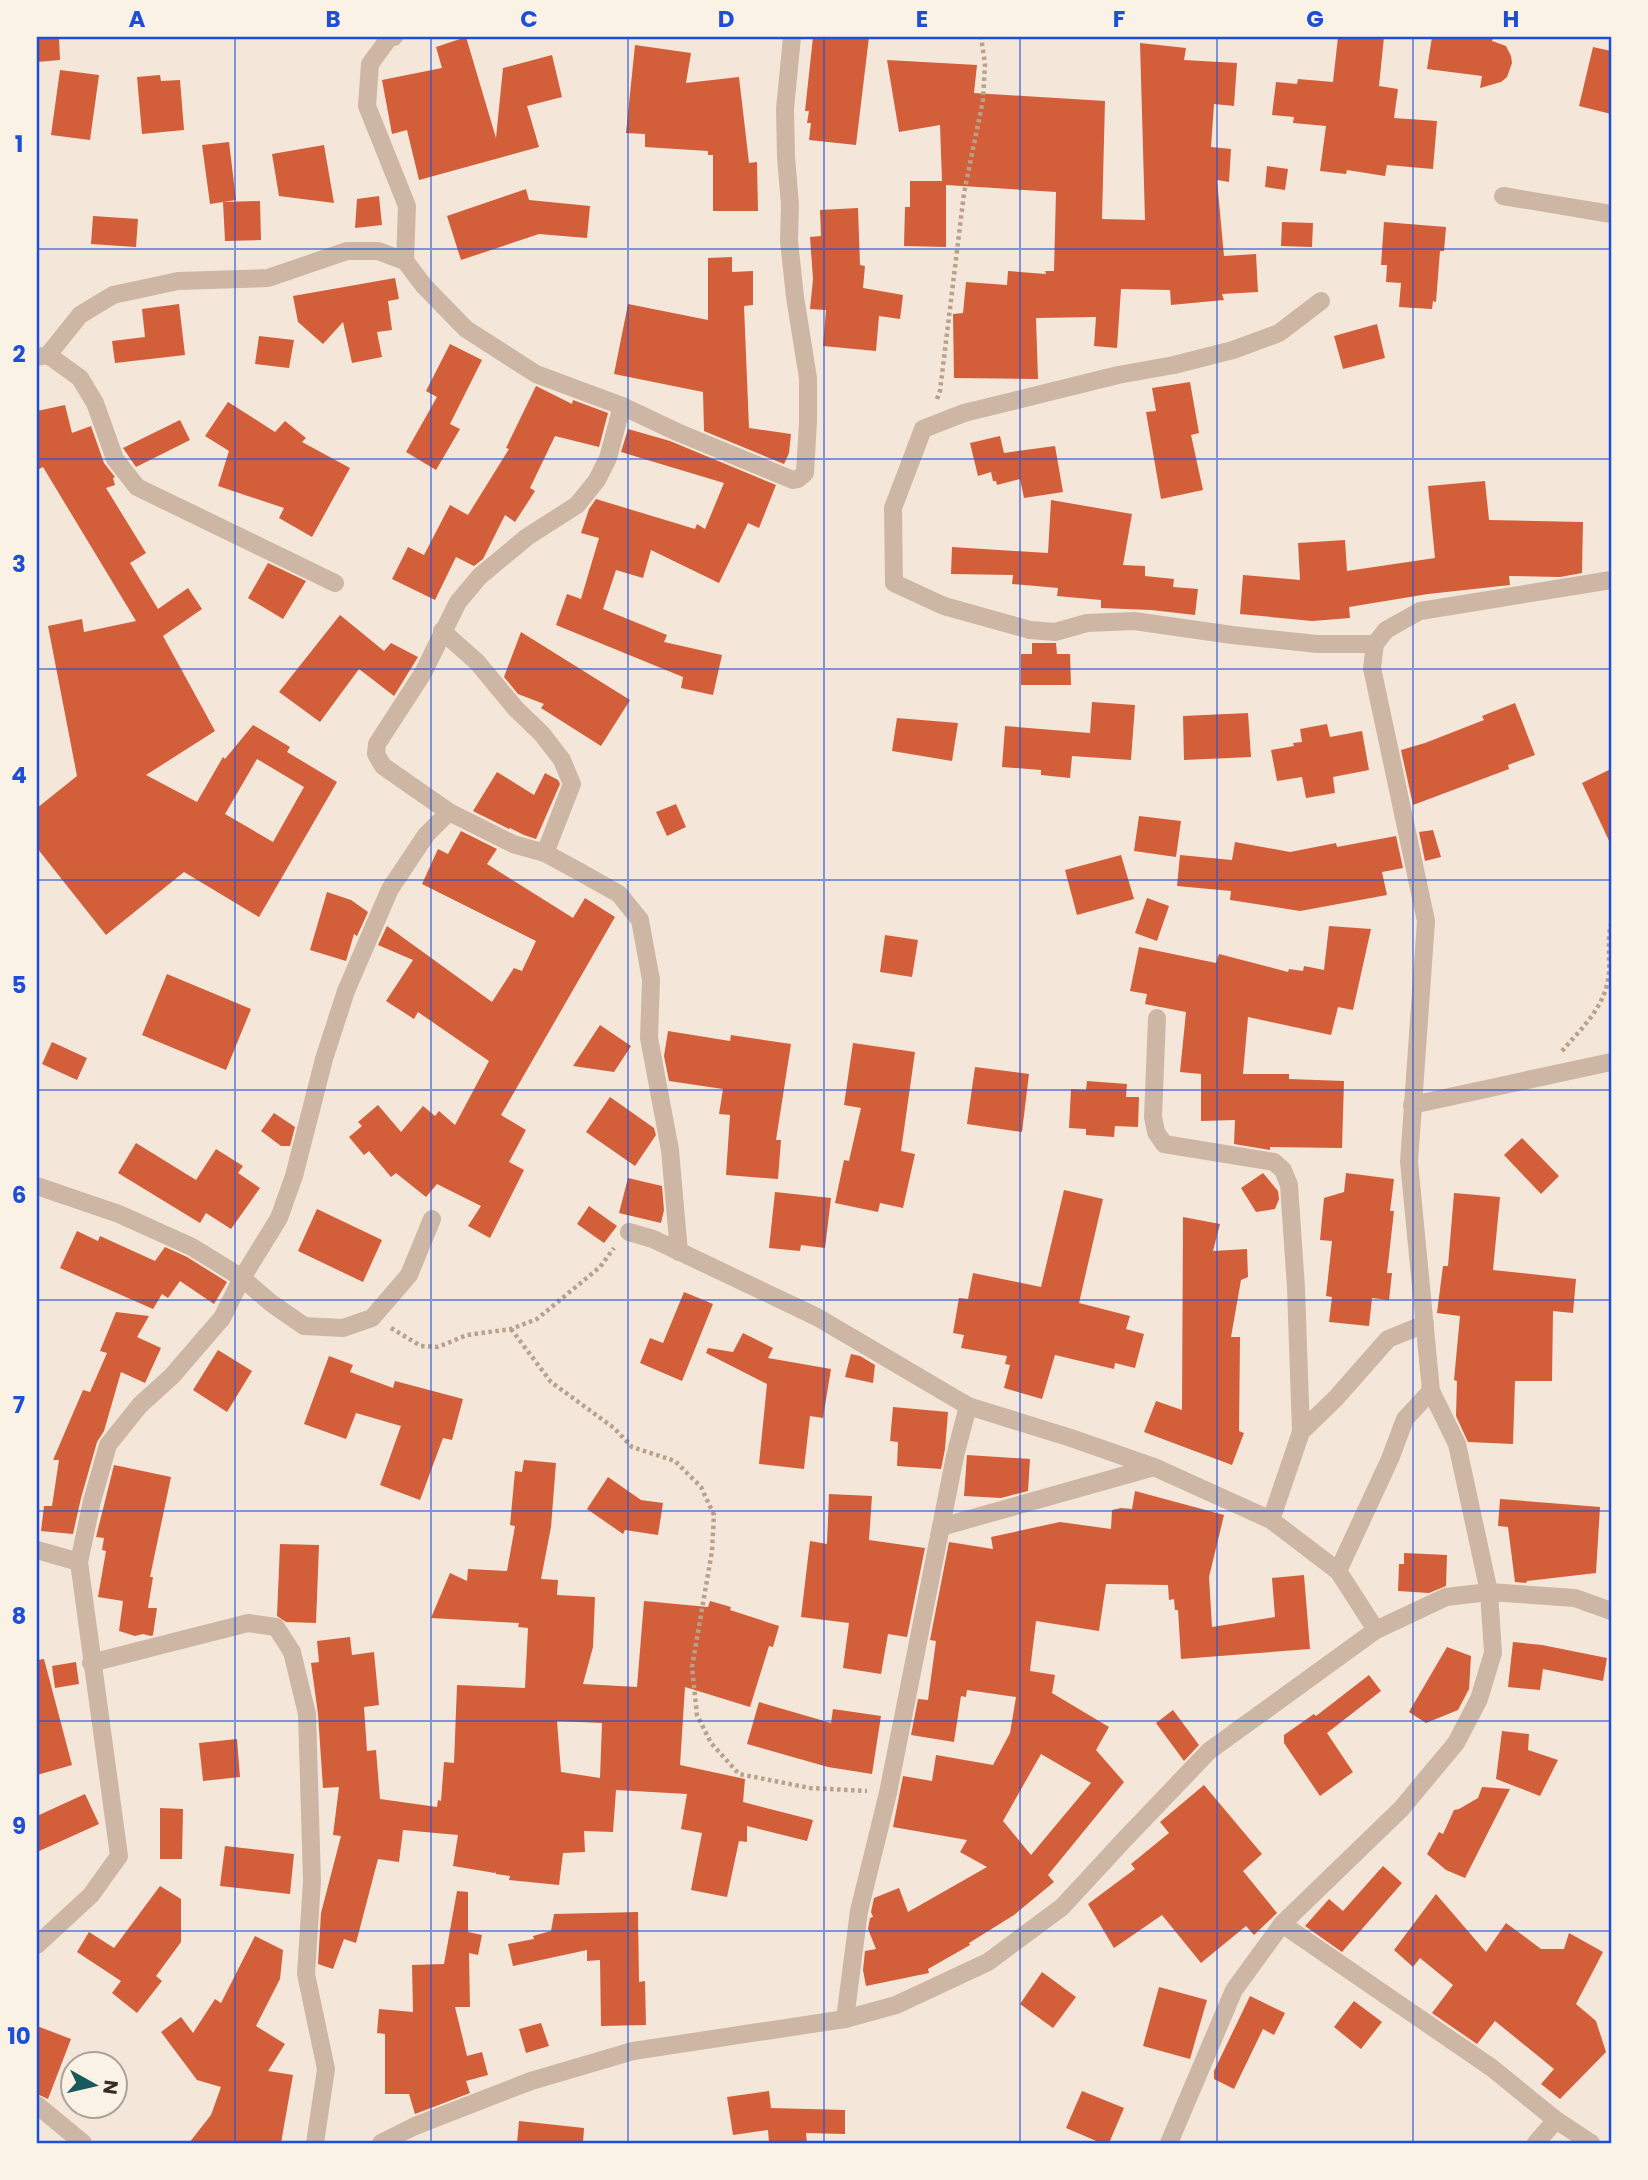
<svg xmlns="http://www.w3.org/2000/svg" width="1648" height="2180" font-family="Poppins,sans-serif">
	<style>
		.building { fill: #d25e3a; fill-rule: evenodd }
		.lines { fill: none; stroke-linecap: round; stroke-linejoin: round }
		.path { stroke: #b9a18e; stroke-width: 4.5; stroke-dasharray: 3.5 3.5; stroke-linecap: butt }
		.street { stroke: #cdb7a4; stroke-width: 18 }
		.grid { fill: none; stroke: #1d4ed8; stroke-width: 2; stroke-opacity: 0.55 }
		.neatline { fill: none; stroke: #1d4ed8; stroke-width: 2.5 }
		.grid-label { font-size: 23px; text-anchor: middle; font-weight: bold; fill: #1d4ed8 }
	</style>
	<rect width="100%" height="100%" fill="#f4e7d9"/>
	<g class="building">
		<path d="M37 37H59L60 60 37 62Z"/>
		<path d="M466 37 496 138 503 68 552 55 562 97 527 106 539 147 419 180 407 130 392 134 382 80 442 68 436 47Z"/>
		<path d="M813 37H869L856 145 809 140 811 123H807L809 111H805Z"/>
		<path d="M1338 37H1384L1379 86 1398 89 1394 118 1437 121 1433 169 1387 165 1385 176 1347 170 1346 174 1320 171 1326 126 1293 123 1294 117 1272 115 1276 82 1297 84 1298 79 1333 82Z"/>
		<path d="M1432 37H1493L1492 41 1506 46 1511 56 1512 63 1507 77 1501 82 1480 88 1482 76 1427 69Z"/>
		<path d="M1140 43 1186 48 1184 60 1237 63 1234 106 1214 104 1211 147 1231 149 1229 182 1217 180 1224 256 1256 254 1258 292 1222 294 1224 300 1171 305 1170 290 1121 289 1117 348 1094 346 1096 317 1036 318 1038 379 954 378 953 314 963 313 966 282 1007 285 1008 271 1046 274 1045 271H1054L1056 192 946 185V247L904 246 905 207H910V181H942L940 125 899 132 887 60 977 65 974 93 1105 101 1102 219 1145 220Z"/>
		<path d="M635 45 691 53 686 83 739 77 749 163 757 162 758 211H713V155H708V151L645 147V134L626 133Z"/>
		<path d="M1593 47 1611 51V114L1579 106Z"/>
		<path d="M60 70 99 75 90 140 51 135Z"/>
		<path d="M160 75 161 81 180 80 184 130 142 134 137 77Z"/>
		<path d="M229 142 236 200 210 204 202 145Z"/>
		<path d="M324 145 334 203 279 196 272 154Z"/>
		<path d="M1267 166 1288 169 1285 190 1265 187Z"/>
		<path d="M526 189 529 200 590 206 587 238 539 234 461 260 447 216Z"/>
		<path d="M379 196 382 225 355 228 357 199Z"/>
		<path d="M260 201 261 240 225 241 223 202Z"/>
		<path d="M858 208 860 265 865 266 863 288 903 295 900 319 879 316 876 351 823 346 826 310 810 309 813 279 810 237 821 236 820 210Z"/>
		<path d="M93 216 138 219 136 247 91 244Z"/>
		<path d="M1282 222 1313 223 1312 247 1281 246Z"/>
		<path d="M1384 222 1446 227 1444 251H1440L1436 302 1433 301 1432 309 1399 307 1401 283 1386 282 1387 265H1381Z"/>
		<path d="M732 257V272L753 271V305L744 306 749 428 791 434 789 453 784 464 704 431 703 392 614 374 628 304 708 320V258Z"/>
		<path d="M395 278 399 299 388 301 392 330 377 332 382 357 352 363 343 322 323 344 298 322 293 296Z"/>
		<path d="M179 304 185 355 115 363 112 341 145 337 142 309Z"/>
		<path d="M1377 324 1385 358 1343 369 1334 336Z"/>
		<path d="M259 336 294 340 289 368 255 364Z"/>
		<path d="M450 344 482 360 450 424 460 429 436 470 406 452 437 397 426 391Z"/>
		<path d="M1190 382 1199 433 1191 435 1203 490 1161 499 1146 412 1156 411 1152 388Z"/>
		<path d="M536 386 572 404 573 400 608 413 599 447 555 436 530 488 535 491 515 522 505 515 483 559 474 566 456 557 435 600 392 579 408 547 424 555 450 505 468 515 509 449 506 448Z"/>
		<path d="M228 402 275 432 285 421 306 438 302 442 350 468 312 537 279 518 284 508 218 486 229 451 205 436Z"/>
		<path d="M65 405 72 433 91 426 104 463 115 477 113 478 115 485 106 488 146 553 130 563 158 609 188 588 202 609 163 636 215 731 146 775 197 802 223 757 225 759 253 725 290 747 287 752 337 782 259 917 184 872 106 935 37 848V808L77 776 48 626 82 619 84 632 136 621 43 467 37 470V411ZM257 759 304 787 273 842 225 814Z"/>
		<path d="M180 420 190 440 136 467 123 448Z"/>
		<path d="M628 429 670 441 776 485 759 528 748 523 719 583 651 550 643 578 616 570 603 609 667 635 664 642 722 655 713 695 681 688 683 677 556 625 567 594 581 599 599 538 581 533 589 509 596 499 695 529 697 524 705 529 724 483 621 452Z"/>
		<path d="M1000 436 1004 453 1055 446 1063 492 1024 498 1020 479 997 485 996 481H993L991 472 978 476 970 443Z"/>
		<path d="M1485 481 1489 520 1583 522 1582 573 1560 577 1509 576 1510 585 1428 594 1349 607 1350 618 1312 621 1240 614 1243 575 1300 580 1298 543 1345 540 1347 571 1435 558 1428 486Z"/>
		<path d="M1051 500 1132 514 1123 565 1145 566V576L1174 579 1173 587 1198 589 1195 615 1151 610 1101 608V600L1057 596 1058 588 1012 584 1013 575 951 574 952 547 1048 553Z"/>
		<path d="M268 563 306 581 283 619 248 598Z"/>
		<path d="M340 615 384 651 391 643 418 657 394 696 359 669 320 722 279 692Z"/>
		<path d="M521 632 630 700 601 746 541 708 544 704 518 694 504 677Z"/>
		<path d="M1032 643H1056L1057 654H1070L1071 685H1021V654H1032Z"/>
		<path d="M1092 702 1135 705 1131 760 1072 756 1070 778 1041 775V770L1002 767 1005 726 1090 733Z"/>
		<path d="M1515 703 1535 755 1508 765 1509 769 1413 805 1401 750 1425 743 1484 720 1482 716Z"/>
		<path d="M1248 713 1251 757 1184 760 1183 716Z"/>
		<path d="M897 718 958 723 952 761 892 751Z"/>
		<path d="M1327 724 1330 737 1362 731 1369 770 1333 777 1335 793 1306 798 1302 777 1277 781 1271 750 1294 746 1293 743 1302 742 1300 729Z"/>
		<path d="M1611 769V845L1582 783Z"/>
		<path d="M497 772 534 795 545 773 558 780 560 784 536 839 524 835 510 828 509 829 473 811Z"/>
		<path d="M676 804 686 827 667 836 656 812Z"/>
		<path d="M1139 816 1181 821 1176 857 1134 851Z"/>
		<path d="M1433 830 1441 857 1425 861 1419 832Z"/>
		<path d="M461 831 497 849 487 864 573 918 585 898 615 917 501 1115 526 1130 509 1162 524 1170 490 1238 468 1226 481 1206 437 1184 426 1197 396 1173 391 1177 369 1151 364 1155 349 1137 362 1126 358 1122 378 1105 401 1132 423 1106 435 1116 439 1111 455 1125 489 1061 418 1012 414 1019 386 1001 413 960 378 945 387 926 492 1002 514 968 522 971 536 941 422 884 438 849 448 854Z"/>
		<path d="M1396 836 1403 868 1382 872 1387 895 1300 911 1230 900 1231 891 1177 886 1180 855 1232 860 1235 842 1290 852 1336 843 1337 847Z"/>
		<path d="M1121 855 1134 899 1077 915 1065 870Z"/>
		<path d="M327 892 351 900 368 912 357 936 354 934 346 961 310 950Z"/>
		<path d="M1147 898 1169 906 1157 941 1135 933Z"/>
		<path d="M1329 926 1371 929 1353 1010 1338 1007 1331 1035 1248 1017 1243 1074H1289V1079L1344 1081 1342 1148 1270 1147V1150L1234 1144 1235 1120 1201 1121V1074L1180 1072 1186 1012 1145 1004 1147 994 1130 991 1139 947 1216 963 1219 954 1288 972 1289 969 1303 971 1304 966 1324 970Z"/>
		<path d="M885 935 918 940 912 977 880 972Z"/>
		<path d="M167 974 251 1009 226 1070 142 1035Z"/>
		<path d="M600 1025 631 1046 614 1072 573 1066Z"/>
		<path d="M668 1031 730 1041 731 1035 791 1044 776 1140H781L778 1179 726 1175 730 1115 719 1114 723 1089 669 1081 664 1056Z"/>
		<path d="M52 1042 87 1058 77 1080 42 1064Z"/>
		<path d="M853 1043 915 1052 901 1151 915 1154 903 1208 880 1203 878 1212 835 1203 844 1160 849 1161 861 1108 844 1105Z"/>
		<path d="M975 1067 1029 1074 1022 1132 967 1124Z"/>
		<path d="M1087 1081 1127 1084 1126 1097H1139L1138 1127 1115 1126 1114 1137 1086 1135V1129L1069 1128 1071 1089 1086 1090Z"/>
		<path d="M610 1097 654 1128 656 1135 635 1166 586 1132Z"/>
		<path d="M274 1113 295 1127 290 1146H281L261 1131Z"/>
		<path d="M1522 1138 1559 1176 1541 1194 1504 1155Z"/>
		<path d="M136 1143 196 1180 216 1149 243 1166 238 1173 260 1188 231 1229 206 1213 200 1223 118 1173Z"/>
		<path d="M1263 1173 1278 1191 1279 1199 1275 1209 1256 1212 1241 1188Z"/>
		<path d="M1346 1173 1394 1179 1390 1211H1394L1387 1273H1392L1389 1300 1372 1298 1369 1326 1329 1322 1332 1297 1326 1296 1332 1241 1320 1240 1324 1198 1344 1192Z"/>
		<path d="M628 1178 662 1186 664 1210 661 1223 619 1213Z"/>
		<path d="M1064 1190 1103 1199 1079 1303 1130 1316 1126 1329 1144 1334 1135 1368 1115 1363 1114 1369 1055 1355 1042 1399 1004 1388 1010 1365 1005 1364 1007 1356 961 1348 964 1335 953 1333 959 1298 968 1299 973 1273 1041 1287Z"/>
		<path d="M775 1192 831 1198 825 1248 801 1245 800 1251 769 1248Z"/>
		<path d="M1454 1193 1500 1197 1493 1270 1576 1279 1573 1313 1553 1311 1552 1381H1515L1513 1444 1468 1442 1456 1416 1457 1381 1454 1380 1460 1316 1437 1313 1443 1266H1448Z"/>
		<path d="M589 1206 617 1226 604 1243 577 1224Z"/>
		<path d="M317 1209 382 1240 363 1282 298 1251Z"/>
		<path d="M1183 1217 1220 1224 1213 1251 1247 1249 1248 1277 1241 1280 1231 1337H1240L1239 1431 1244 1433 1232 1465 1144 1432 1156 1401 1182 1410Z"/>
		<path d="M77 1231 98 1241 100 1236 155 1261 165 1247 187 1257 227 1282 214 1304 180 1281 168 1298 162 1294 153 1309 60 1268Z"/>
		<path d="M684 1292 713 1304 682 1381 640 1363 650 1338 663 1343Z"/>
		<path d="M116 1312 149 1316 137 1337 161 1348 145 1383 121 1372 104 1431 97 1442 81 1498 73 1534 41 1531 44 1506H52L59 1460H53L83 1390 90 1392 107 1353 100 1351Z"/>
		<path d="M743 1333 773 1348 768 1358 831 1369 823 1418 810 1416 804 1469 759 1464 767 1384 706 1353 708 1348 733 1352Z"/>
		<path d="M218 1350 252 1371 227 1412 193 1390Z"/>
		<path d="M851 1354 860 1356 875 1365 873 1383 845 1377Z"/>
		<path d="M329 1356 353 1365 350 1372 393 1388 395 1381 463 1399 452 1440 443 1438 420 1500 380 1485 401 1426 356 1413 346 1439 304 1424Z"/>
		<path d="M893 1407 948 1412 945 1449 941 1469 897 1466 898 1442 890 1441Z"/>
		<path d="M967 1455 1030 1459 1028 1491 1001 1498 964 1496Z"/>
		<path d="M524 1460 556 1463 551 1527 541 1579 558 1580 557 1595 595 1597 593 1647 583 1684 637 1687 644 1601 708 1607 710 1601 731 1607 730 1610 779 1626 773 1647 769 1646 750 1707 685 1687 680 1765 745 1779 743 1802 813 1820 807 1841 747 1826V1842L739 1841 727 1897 691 1890 702 1833 681 1829 687 1794 616 1790 613 1832 584 1831 585 1852 563 1853 559 1885 509 1880 510 1876 496 1874 495 1871V1873L453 1866 458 1835 403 1830 399 1862 378 1859 356 1943 344 1939 333 1969 318 1964 321 1913 341 1836 333 1835 339 1787 323 1788 318 1714 311 1663 319 1662 317 1641 350 1637 352 1655 374 1652 379 1705 364 1707 367 1751 376 1750 380 1799 437 1807 438 1800 441 1801 444 1762 454 1763 457 1685 525 1688 528 1628 518 1627 519 1623 431 1618 450 1573 467 1581 468 1569 507 1571 515 1526 510 1525 515 1471 522 1472ZM557 1721 602 1723 600 1778 561 1772Z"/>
		<path d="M114 1465 171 1477 150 1577H153L148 1608H157L153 1635 151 1636 143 1634 135 1636 119 1631 123 1601 98 1597 106 1551 102 1550 104 1538 96 1537Z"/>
		<path d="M608 1477 641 1500 663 1503 658 1535 625 1530 623 1534 587 1509Z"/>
		<path d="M1135 1491 1224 1515 1209 1577 1212 1627 1275 1617 1272 1578 1304 1575 1310 1649 1181 1659 1178 1610H1175L1174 1599 1169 1600 1168 1585 1106 1584 1099 1631 1036 1621 1030 1671 1055 1675 1052 1693 1109 1727 1096 1750 1124 1782 1048 1875 1054 1882 1014 1915 969 1943 970 1945 928 1969 929 1973 866 1986 863 1970 865 1951 876 1949 868 1929 870 1918 873 1917 871 1912 874 1898 899 1888 908 1912 987 1867 960 1852 967 1840 893 1827 903 1776 932 1781 936 1755 993 1765 1010 1733 1016 1697 967 1690 966 1697 961 1696 954 1742 911 1735 918 1699 928 1700 936 1641 930 1640 949 1542 993 1549 991 1537 1060 1522 1111 1529 1112 1510 1121 1508 1132 1509ZM1041 1754 1091 1783 1031 1855 1003 1821Z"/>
		<path d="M829 1494 872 1496 869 1540 925 1548 907 1637 888 1634 881 1674 843 1668 849 1623 801 1617 810 1541 827 1544Z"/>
		<path d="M1500 1499 1600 1507 1596 1573 1527 1581 1526 1583 1515 1582 1508 1527 1498 1526Z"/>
		<path d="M280 1544 319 1545 316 1623 286 1622 277 1616Z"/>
		<path d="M1404 1553 1447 1555 1446 1586 1429 1593 1398 1591 1399 1564H1404Z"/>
		<path d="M1513 1642 1542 1645 1607 1658 1603 1681 1543 1669 1540 1690 1508 1687Z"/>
		<path d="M1447 1647 1471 1656 1469 1689 1458 1710 1426 1723 1409 1712Z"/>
		<path d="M44 1659 72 1765 37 1775V1660Z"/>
		<path d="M76 1662 79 1684 55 1688 52 1666Z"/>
		<path d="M1369 1675 1381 1691 1327 1733 1353 1772 1320 1796 1284 1743V1735L1314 1714 1316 1716Z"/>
		<path d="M759 1702 831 1723 833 1709 881 1716 872 1774 828 1767 747 1744Z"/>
		<path d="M1173 1710 1199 1745 1184 1761 1156 1723Z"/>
		<path d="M1502 1731 1529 1734 1528 1750 1558 1760 1540 1796 1496 1779Z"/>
		<path d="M237 1739 240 1777 203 1781 199 1743Z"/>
		<path d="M1204 1785 1262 1854 1243 1871 1277 1913 1254 1935 1246 1926 1201 1963 1162 1915 1114 1948 1088 1904 1135 1869 1131 1864 1169 1833 1160 1822Z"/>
		<path d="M1482 1787 1510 1789 1465 1878 1446 1870 1427 1854 1439 1832 1443 1834 1454 1810 1459 1809 1478 1798Z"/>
		<path d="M85 1794 99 1824 37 1852V1816Z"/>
		<path d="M160 1808 183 1809 182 1859H160Z"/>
		<path d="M225 1846 294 1854 290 1894 220 1886Z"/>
		<path d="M1383 1866 1402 1883 1342 1952 1305 1926 1329 1899 1343 1911Z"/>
		<path d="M160 1886 181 1899V1942L156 1976 162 1981 137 2013 112 1993 121 1981 77 1952 89 1932 114 1948Z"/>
		<path d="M457 1891 468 1892V1932L482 1935 478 1955 469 1953 470 2007H455L467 2056 482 2052 488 2075 466 2081 470 2093 415 2114 409 2094H385V2034L377 2033 379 2009 413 2012 412 1965 444 1964Z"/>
		<path d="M1436 1894 1486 1952 1506 1923 1541 1949H1564L1569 1933 1603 1952 1576 2004 1596 2021 1606 2052 1560 2099 1541 2084 1554 2069 1495 2021 1477 2044 1432 2013 1453 1985 1420 1958 1413 1967 1394 1950Z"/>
		<path d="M638 1912 639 1982 645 1981 646 2025 601 2026 600 1960 587 1961V1950L513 1966 508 1944 534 1939 533 1936 551 1931 554 1914Z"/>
		<path d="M255 1936 283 1950 280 1979 256 2026 285 2044 268 2071 293 2075 281 2143H189L211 2115 221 2087 197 2080 161 2032 181 2017 193 2033 215 1999 221 2003Z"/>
		<path d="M1042 1972 1076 1997 1053 2028 1020 2004Z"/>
		<path d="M1159 1987 1207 2000 1190 2059 1143 2046Z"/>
		<path d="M1250 1996 1285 2013 1274 2035 1263 2029 1234 2089 1214 2079V2071Z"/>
		<path d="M1354 2001 1382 2022 1361 2049 1334 2027Z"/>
		<path d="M541 2023 549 2046 526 2053 519 2029Z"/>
		<path d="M37 2026 71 2039 48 2099 37 2094Z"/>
		<path d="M769 2091 771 2108 845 2110V2134L806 2133 807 2143H769L768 2130 733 2135 727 2097Z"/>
		<path d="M1082 2091 1124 2108 1109 2143H1101L1066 2128Z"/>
		<path d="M519 2121 584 2128 583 2143H517Z"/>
	</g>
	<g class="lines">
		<g class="path">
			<path d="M937 399 940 391 964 193 983 100 985 64 981 37"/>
			<path d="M1562 1051C1582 1028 1607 1005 1609 972 1610 956 1607 940 1611 924"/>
			<path d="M391 1328 421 1346 438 1347 467 1335 511 1329 537 1319 600 1267 614 1248"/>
			<path d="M511 1329 551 1382 614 1428 632 1447 675 1461 701 1487 714 1515 712 1551 692 1667 697 1715 711 1743 739 1774 810 1788 867 1791"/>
		</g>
		<g class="street">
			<path d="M394 37 389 38 370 64 367 106 407 206 405 261"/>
			<path d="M1503 196 1611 214"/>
			<path d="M1321 301 1279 333 1233 350 1174 365 1118 375 964 413 923 429 893 508 894 583 944 606 1030 630 1055 632 1087 623 1134 621 1232 635 1317 644H1375"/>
			<path d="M48 355 80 378 95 403 115 459 137 487 335 583"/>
			<path d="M37 357 48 355 80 315 113 295 178 281 268 278 347 251H378L405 261 424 286 466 329 536 374 622 406 677 432 793 480 798 479 805 473 808 422V378L795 297 789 241 790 205 786 157 785 109 792 37"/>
			<path d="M442 631 477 662 516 709 542 734 562 760 572 784 545 853"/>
			<path d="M449 812 383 766 376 754 377 744 423 673 458 602 480 576 527 537 577 505 597 480 608 458 622 406"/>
			<path d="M1157 1018 1153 1117 1156 1132 1164 1144 1274 1162 1283 1170 1289 1185 1296 1288 1301 1432"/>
			<path d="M1412 1105 1611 1062"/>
			<path d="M37 1186 119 1214 192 1247 242 1278 271 1303 304 1326 343 1328 372 1318 409 1275 432 1219"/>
			<path d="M629 1232 653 1239 817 1317 968 1406 1071 1438 1154 1467 1271 1520 1338 1571 1376 1630"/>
			<path d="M1271 1520 1301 1432 1336 1398 1388 1339 1425 1324"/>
			<path d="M941 1527 1154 1467"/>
			<path d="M37 1550 79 1562"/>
			<path d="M1338 1571 1390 1459 1405 1419 1431 1391"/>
			<path d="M91 1663 248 1623 276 1627 292 1652 307 1714 312 1881 306 1974 326 2069 315 2143"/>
			<path d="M1282 1924 1492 2068 1556 2120 1591 2143"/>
			<path d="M37 1945 91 1895 119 1856 79 1562 92 1501 108 1445 140 1405 172 1376 222 1318 242 1278 279 1218 294 1176 324 1059 346 991 390 889 426 835 449 812 513 844 545 853 580 872 619 894 640 920 651 980 649 1038 670 1150 679 1252"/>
			<path d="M845 2019 859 1911 888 1793 955 1456 968 1406"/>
			<path d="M37 2105 83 2143"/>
			<path d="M381 2143 415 2126 531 2081 633 2051 845 2019 896 2005 988 1962 1062 1907 1124 1840 1209 1751 1376 1630 1446 1597 1489 1592 1575 1598 1611 1611"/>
			<path d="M1169 2143 1234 1990 1282 1924 1401 1809 1456 1743 1479 1699 1493 1653 1489 1592 1457 1444 1431 1391 1409 1162 1426 921 1372 668 1375 644 1386 630 1420 611 1611 580"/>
			<path d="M1536 2143 1556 2120"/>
		</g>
	</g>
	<path class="grid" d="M235 37V2143M431 37V2143M628 37V2143M824 37V2143M1020 37V2143M1217 37V2143M1413 37V2143M37 249H1611M37 459H1611M37 669H1611M37 880H1611M37 1090H1611M37 1300H1611M37 1511H1611M37 1721H1611M37 1931H1611"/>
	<rect width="1648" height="2180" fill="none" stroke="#fbf2e6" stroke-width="77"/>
	<g transform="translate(94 2085) rotate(98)"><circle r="33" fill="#fbf2e6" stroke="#ada399" stroke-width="2"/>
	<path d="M0-5L12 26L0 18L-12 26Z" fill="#18595e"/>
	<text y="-10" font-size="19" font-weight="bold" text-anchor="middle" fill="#382c26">N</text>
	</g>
	<rect x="38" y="38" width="1572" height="2104" class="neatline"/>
	<g class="grid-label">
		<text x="137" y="27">A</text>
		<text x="333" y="27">B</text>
		<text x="529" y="27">C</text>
		<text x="726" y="27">D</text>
		<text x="922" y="27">E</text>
		<text x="1119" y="27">F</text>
		<text x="1315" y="27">G</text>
		<text x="1511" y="27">H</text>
		<text x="19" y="152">1</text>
		<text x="19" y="362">2</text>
		<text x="19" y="572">3</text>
		<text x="19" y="783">4</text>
		<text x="19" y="993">5</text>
		<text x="19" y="1203">6</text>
		<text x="19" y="1413">7</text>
		<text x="19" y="1624">8</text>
		<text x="19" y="1834">9</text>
		<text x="19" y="2044">10</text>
	</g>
</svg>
